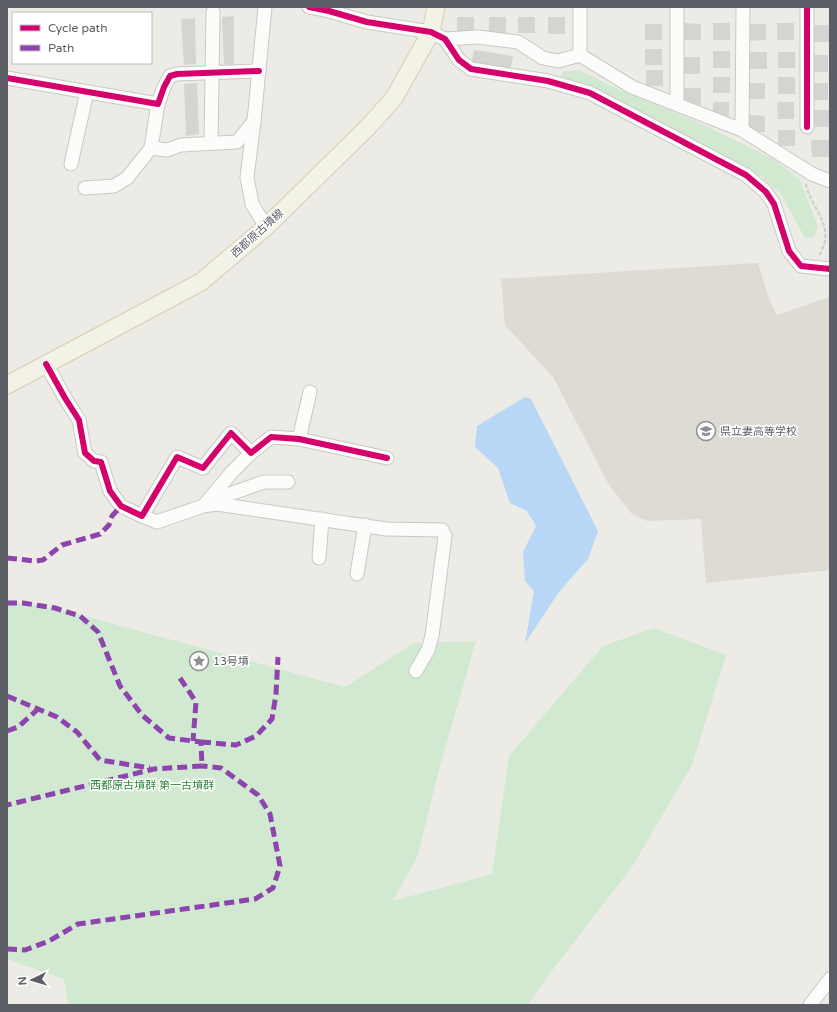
<svg xmlns="http://www.w3.org/2000/svg" width="837" height="1012" font-family="'Varela Round','Noto Sans JP',sans-serif">
	<style>
		.education { fill: #dddbd3 }
		.green { fill: #d2e9d1 }
		.water { fill: #b8d7f7 }
		.building { fill: #d5d4d0 }
		.lines { fill: none; stroke-linecap: round; stroke-linejoin: round }
		.minor-casing { stroke: #c8c9c7; stroke-width: 15 }
		.major-casing { stroke: #d5ceb1; stroke-width: 19 }
		.path { stroke: #c8cdcb; stroke-width: 2; stroke-dasharray: 4 2; stroke-linecap: butt }
		.minor { stroke: #fcfcfb; stroke-width: 13 }
		.major { stroke: #f3f2e7; stroke-width: 17 }
		.quiet { stroke: #8e44ad; stroke-width: 5; stroke-dasharray: 10 5; stroke-linecap: butt }
		.cycleway-casing { stroke: #fff; stroke-width: 8 }
		.cycleway { stroke: #d6006c; stroke-width: 6 }
		.labels { text-anchor: middle; stroke-width: 3; stroke-linejoin: round; paint-order: stroke }
		.street-label { font-size: 11px; fill: #5b5e64; stroke: #fff }
		.poi-label { font-size: 11px; fill: #5b5e64; stroke: #fff; text-anchor: start }
		.park-label { font-size: 11px; fill: #2f873b; stroke: #fff }
	</style>
	<rect width="100%" height="100%" fill="#ecebe5"/>
	<path class="education" d="M758 263 769 299 777 315 830 297V570L706 583 701 519 647 521 632 514 609 485 553 377 505 325 501 279Z"/>
	<g class="green">
		<path d="M579 70 620 90 700 123 775 160 800 180 818 226 814 237 805 238 781 194 761 176 727 162 627 104 585 86 560 80 563 72Z"/>
		<path d="M7 603H23L55 608 345 687 414 643 476 641 440 766 418 855 393 901 492 874 509 756 603 646 654 628 726 655 692 765 632 867 554 968 528 1005H68L64 979 7 959Z"/>
	</g>
	<path class="water" d="M525 397 531 399 598 531 588 559 559 592 525 643 534 591 525 581 523 552 536 526 527 511 510 503 498 468 475 447 477 426Z"/>
	<g class="building">
		<path d="M234 16V65L224 64 222 17Z"/>
		<rect x="457" y="17" width="17" height="17"/>
		<rect x="489" y="17" width="17" height="16"/>
		<rect x="518" y="17" width="17" height="16"/>
		<rect x="548" y="17" width="17" height="17"/>
		<path d="M195 18 196 64 184 65 181 19Z"/>
		<path d="M684 23 701 24V40H684Z"/>
		<rect x="713" y="23" width="17" height="17"/>
		<rect x="777" y="23" width="17" height="17"/>
		<rect x="645" y="24" width="17" height="16"/>
		<path d="M749 24H766V40L749 41Z"/>
		<rect x="812" y="25" width="17" height="17"/>
		<rect x="645" y="49" width="17" height="16"/>
		<path d="M474 50 513 56 510 71 471 66Z"/>
		<rect x="713" y="51" width="17" height="17"/>
		<path d="M749 52H767V69H750Z"/>
		<rect x="778" y="52" width="17" height="16"/>
		<rect x="811" y="55" width="17" height="17"/>
		<rect x="683" y="57" width="17" height="17"/>
		<rect x="646" y="70" width="17" height="16"/>
		<rect x="713" y="77" width="17" height="16"/>
		<rect x="778" y="77" width="17" height="17"/>
		<path d="M197 83 199 134 186 136 184 84Z"/>
		<rect x="748" y="83" width="17" height="16"/>
		<rect x="811" y="83" width="17" height="17"/>
		<rect x="684" y="88" width="17" height="17"/>
		<rect x="713" y="102" width="16" height="17"/>
		<path d="M777 102H794V119H778Z"/>
		<rect x="812" y="110" width="17" height="17"/>
		<path d="M748 115 765 116V132H748Z"/>
		<rect x="778" y="130" width="17" height="16"/>
		<path d="M811 140H829V157H812Z"/>
	</g>
	<g class="lines">
		<g class="minor-casing">
			<g id="minor">
				<path d="M265 7 254 121 247 177 252 204 266 227"/>
				<path d="M309 7 329 11 367 22 431 32 445 39 459 60 471 69 548 81 590 93 746 175 766 192 774 204 789 251 801 266 830 269"/>
				<path d="M580 7V55L632 87 742 130 812 174 830 181"/>
				<path d="M807 7V127"/>
				<path d="M445 39 478 37 518 42 543 58 558 61 580 55"/>
				<path d="M7 78 158 104 164 87 170 76 177 74 259 71"/>
				<path d="M677 104V7"/>
				<path d="M742 130 743 7"/>
				<path d="M211 143 213 12"/>
				<path d="M151 148 167 150 181 145 237 142 254 121"/>
				<path d="M71 164 87 92"/>
				<path d="M85 188 114 186 127 178 151 148 158 104"/>
				<path d="M46 364 65 398 79 420 85 453 94 461 101 462 110 491 121 506 142 516 177 457 203 468 231 433 251 453 271 437 299 439 387 458"/>
				<path d="M299 439 310 392"/>
				<path d="M206 503 232 472 251 453"/>
				<path d="M217 504 221 497 264 482H288"/>
				<path d="M142 516 157 522 203 506 217 504 386 529 442 530 445 536 432 636 428 650 416 671"/>
				<path d="M319 558 322 519"/>
				<path d="M357 574 365 525"/>
				<path d="M810 1005 830 979"/>
			</g>
		</g>
		<g class="major-casing">
			<path id="major" d="M7 385 201 282 266 227 367 128 394 98 431 32 436 7"/>
		</g>
		<path class="path" d="M806 184C809 203 829 221 825 241 824 246 821 252 819 256"/>
		<use href="#minor" class="minor"/>
		<use href="#major" class="major"/>
		<g class="quiet">
			<path d="M7 558 35 561 43 560 62 545 100 534 109 525 112 516 121 506"/>
			<path d="M7 603H23L55 608 80 616 98 632 120 686 142 715 169 738 201 742 202 766 154 769 7 805"/>
			<path d="M180 678 196 702 193 741"/>
			<path d="M7 696 57 717 77 732 100 760 150 768"/>
			<path d="M7 731 18 727 37 710"/>
			<path d="M201 742 236 745 256 736 272 719 276 694 278 657"/>
			<path d="M7 949 25 950 49 941 78 924 255 899 273 888 280 866 270 814 258 795 221 768 202 766"/>
		</g>
		<g class="cycleway-casing">
			<g id="cycleway">
				<path d="M309 7 329 11 367 22 431 32 445 39 459 60 471 69 548 81 590 93 746 175 766 192 774 204 789 251 801 266 830 269"/>
				<path d="M807 7V127"/>
				<path d="M7 78 158 104 164 87 170 76 177 74 259 71"/>
				<path d="M46 364 65 398 79 420 85 453 94 461 101 462 110 491 121 506 142 516 177 457 203 468 231 433 251 453 271 437 299 439 387 458"/>
			</g>
		</g>
		<use href="#cycleway" class="cycleway"/>
	</g>
	<defs>
		<g id="school-ring" transform="scale(1)"><circle r="9.5" fill="#fff" stroke="#8e8f91" stroke-width="1.5"/><path d="M0-5L7-2L0 1L-7-2ZM-4 1L0 2.5L4 1V4Q0 6-4 4Z" fill="#8e8f91"/></g>
		<g id="sight-ring" transform="scale(1)"><circle r="9.5" fill="#fff" stroke="#8e8f91" stroke-width="1.5"/><path d="M0-6L1.8-2.2L6-1.7L2.9 1.2L3.7 5.4L0 3.3L-3.7 5.4L-2.9 1.2L-6-1.7L-1.8-2.2Z" fill="#8e8f91"/></g>
	</defs>
	<g fill-rule="evenodd">
		<use href="#school-ring" x="706" y="431"/>
		<use href="#sight-ring" x="199" y="661"/>
	</g>
	<g class="labels">
		<g class="street-label">
			<text transform="translate(257 233) rotate(-42)" y="4">西都原古墳線</text>
		</g>
		<g class="poi-label">
			<text x="720" y="435">県立妻高等学校</text>
			<text x="213" y="665">13号墳</text>
		</g>
		<g class="park-label">
			<text x="152" y="789">西都原古墳群 第一古墳群</text>
		</g>
	</g>
	<rect width="837" height="1012" fill="none" stroke="#5b5e64" stroke-width="16"/>
	<rect x="12" y="12" width="140" height="52" fill="#ffffff" stroke="#bdbfc1"/>
	<rect x="20" y="25" width="20" height="6" fill="#d6006c" stroke="#bdbfc1"/>
	<text x="48" y="32" font-size="12" fill="#5b5e64">Cycle path</text>
	<rect x="20" y="45" width="20" height="6" fill="#8e44ad" stroke="#bdbfc1"/>
	<text x="48" y="52" font-size="12" fill="#5b5e64">Path</text>
	<g transform="translate(32 980) rotate(265)" stroke="#ffffff" stroke-width="3" paint-order="stroke">
	<path d="M0-3L7 15L0 10L-7 15Z" fill="#5b5e64"/>
	<text y="-6" font-size="11" font-weight="bold" text-anchor="middle" fill="#5b5e64">N</text>
	</g>
</svg>
